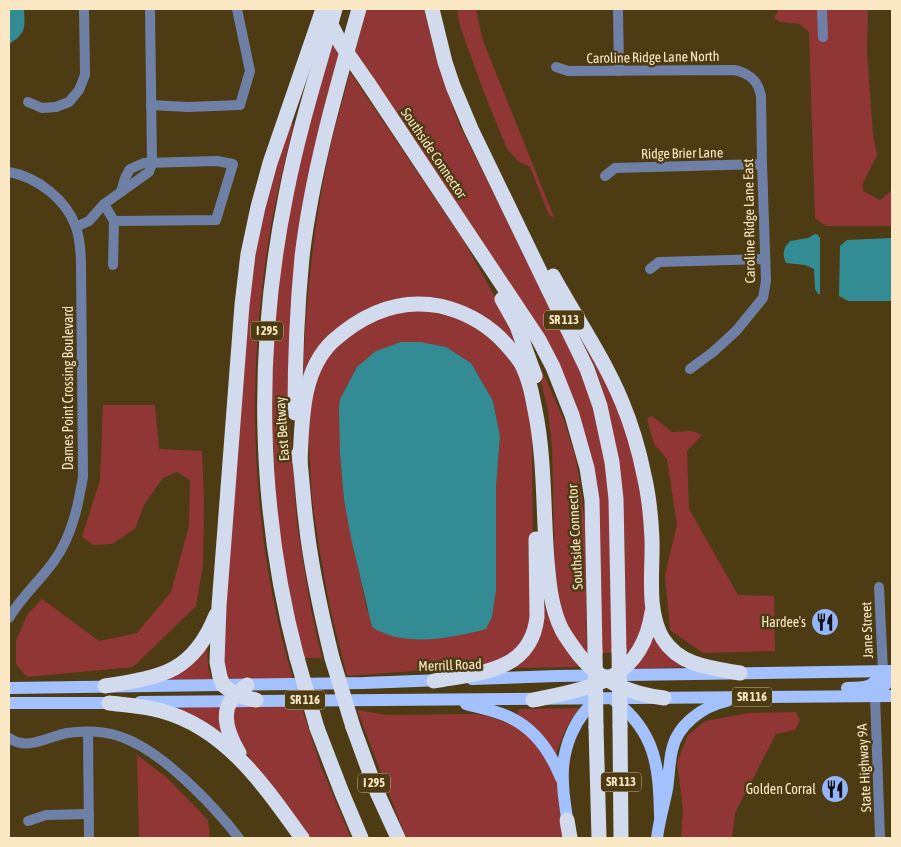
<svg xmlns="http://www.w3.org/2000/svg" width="901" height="847" font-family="'Asap Condensed',sans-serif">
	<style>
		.green { fill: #903735; fill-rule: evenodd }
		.water { fill: #338b93 }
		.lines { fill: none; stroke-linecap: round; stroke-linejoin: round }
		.minor { stroke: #6e80a6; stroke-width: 10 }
		.major { stroke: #a3c1ff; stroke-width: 12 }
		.highway { stroke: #d2dbee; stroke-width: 15 }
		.highway-bridge { stroke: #d2dbee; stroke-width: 15 }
		.labels { text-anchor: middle; stroke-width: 5; stroke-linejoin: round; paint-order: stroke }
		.shield { fill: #4d3b14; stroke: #c6b490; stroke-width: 1 }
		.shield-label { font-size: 12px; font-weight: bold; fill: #fae8c5 }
		.street-label { font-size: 14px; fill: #fae8c5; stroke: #4d3b14 }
		.poi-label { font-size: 14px; fill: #fae8c5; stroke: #4d3b14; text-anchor: end }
	</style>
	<rect width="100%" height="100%" fill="#4d3b14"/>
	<g class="green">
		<path d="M367 9H424L437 62 459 124 570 347 589 394 602 441 609 489 612 653H602L574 402 355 51Z"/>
		<path d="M457 9H476L483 41 554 217 549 215 530 167 518 161 507 149 483 90 460 26Z"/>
		<path d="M779 9H868L867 53 873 135 877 155 863 183V191L880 200 892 190V226H826L815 218 809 32 800 24 780 22 774 18Z"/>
		<path d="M332 42 341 57 324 115 289 416 297 523 311 610 322 658H303L278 537 269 368 290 199Z"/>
		<path d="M350 72 465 243 499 304 519 347 468 310 376 307 303 379C305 304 313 230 328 157 334 128 343 100 350 72Z"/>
		<path d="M287 122 294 124C286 156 278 188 272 220 245 371 249 532 293 679L227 680 220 670 247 280Z"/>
		<path d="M414 308 470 321 513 360 526 389 532 437 533 573 530 629 516 652 494 663 479 666 347 676 330 608 319 547 312 499 307 415 322 363 360 325ZM446 347 471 363 493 401 500 436 496 488V590L367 610 344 500 340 454V399L357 367Z"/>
		<path d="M585 341 603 373 630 442 644 505 646 613 643 630 627 658C623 549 632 442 583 342Z"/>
		<path d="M539 364 565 423 575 456 579 477 585 524 587 658 561 618 555 574 552 447 548 410 537 366Z"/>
		<path d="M103 405H155L159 449 202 451 204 503 203 565 196 606 133 667 27 677 16 664V641L27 615 42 599 99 641 137 633 171 592 189 526 190 480 177 472 163 478 144 505 135 529 112 544 93 545 82 537 100 480Z"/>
		<path d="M652 416 672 432 693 431 702 435 687 451 689 509 738 595 774 596 775 651 703 653 670 630 665 575 677 525 667 459 654 444 647 419Z"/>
		<path d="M543 607 546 608C552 630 564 649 579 667L514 668 513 665Z"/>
		<path d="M653 636 685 667 634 669 645 653Z"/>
		<path d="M207 644 208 667 212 680H167V677Z"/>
		<path d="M301 705 320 764 351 838H306L232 733 233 707Z"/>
		<path d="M224 706 225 738 167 709Z"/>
		<path d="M579 708 565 730 556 754 517 715 519 709Z"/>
		<path d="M357 710 387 715 474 714 487 716 519 727 538 743 557 781 562 838H406Z"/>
		<path d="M796 712 800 720 795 730 776 734 735 813 732 838H681L683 810 677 762 688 735 705 721 750 713Z"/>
		<path d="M137 755 166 777 208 820 210 838H139Z"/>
	</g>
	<g class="water">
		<path d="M9 9H24C25 29 26 33 9 44Z"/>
		<path d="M815 234 818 235 820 238V294H818L815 289 814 269 805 265 786 263C782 254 783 248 790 241L808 238Z"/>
		<path d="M892 238V301H848L839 296 840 246 847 240Z"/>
		<path d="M401 342H420L446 347 471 363 493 401 500 436 496 488V590L492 617 486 629C452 638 404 648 372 627L351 538 344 500 340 454 339 408 340 399 357 367 376 351Z"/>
	</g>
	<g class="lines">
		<g class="minor">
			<path d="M618 9 619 71"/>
			<path d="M822 9 823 37"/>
			<path d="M556 67 568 71 734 70C749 73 758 80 761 96L762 164 766 281 763 298 736 331 713 352 690 369"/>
			<path d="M28 102 42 108 56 107 69 102 79 90 85 75 84 9"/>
			<path d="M151 105 188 107 240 105 250 71 237 9"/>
			<path d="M9 172C37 177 66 199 76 227 80 240 81 253 81 266L83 477C78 506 72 536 54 561 40 581 21 597 9 618"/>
			<path d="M605 176 615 168 762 164"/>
			<path d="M104 204 114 221 216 220 233 164 217 161 144 163 130 169 125 178 121 192"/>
			<path d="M76 227 89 221 104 204 149 172 152 164 150 9"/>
			<path d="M113 265 114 221"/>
			<path d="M650 269 659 262 764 259"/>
			<path d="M879 587 883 671"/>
			<path d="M875 696 880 838"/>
			<path d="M88 732 89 838"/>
			<path d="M9 738C28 751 47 737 67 733 85 730 107 731 124 738 164 753 213 805 239 838"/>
			<path d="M28 821 46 815 89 814"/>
		</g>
		<g class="major">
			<path d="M472 679 556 676 892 671"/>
			<path d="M9 688 364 683 442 680"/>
			<path d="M847 688C866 688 873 688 883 671"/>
			<path d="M875 696 888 682 892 681"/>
			<path d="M614 700C656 732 659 767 660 816"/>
			<path d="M140 702 892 696"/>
			<path d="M9 703H117"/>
			<path d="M466 704C480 708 498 711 511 718 536 730 551 753 561 778"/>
			<path d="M567 820C566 808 563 795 563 782 561 751 574 715 600 698"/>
			<path d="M657 838C659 821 664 805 667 789 669 776 669 763 672 750 677 725 703 706 727 701"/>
		</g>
		<g class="highway">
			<path d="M432 9 445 62 453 86 471 129 587 369 600 406 612 462 616 499 619 650"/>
			<path d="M368 83 539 340 553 367 572 415 587 468 592 500 595 651"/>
			<path d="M553 276C576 318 604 358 622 402 632 426 639 450 644 475 649 496 651 517 652 539 653 570 646 612 663 639 680 666 712 668 740 673"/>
			<path d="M502 299 517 326 535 376"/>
			<path d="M295 413C295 361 297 309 302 257 312 173 336 90 359 9"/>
			<path d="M299 453C302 476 303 499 306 522 311 568 321 613 332 658"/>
			<path d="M300 462C302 421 301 371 333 341 363 314 399 298 440 306 462 311 482 321 499 337 507 345 515 354 521 363 529 378 532 394 535 410 545 459 543 510 547 560 549 584 551 608 562 630 567 639 573 647 579 655 600 681 630 694 664 698"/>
			<path d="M297 658C257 507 255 348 286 195 298 132 318 70 335 9"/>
			<path d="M434 681C477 673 531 673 537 617L536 539"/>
			<path d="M105 686C161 677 193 673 216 615"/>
			<path d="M256 700 236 695 223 685 220 677 217 662 219 606 242 305 248 254 258 207 270 163 323 9"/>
			<path d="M533 700C591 688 642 681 652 612"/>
			<path d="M109 703C126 705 145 706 162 711 227 729 265 787 302 838"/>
			<path d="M620 726 621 838"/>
			<path d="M353 727 376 790 398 838"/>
			<path d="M596 727 599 838"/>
			<path d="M317 728 342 793 361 838"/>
			<path d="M239 753C230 738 220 715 232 699 236 694 242 689 247 685"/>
			<path d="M567 820 570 838"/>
		</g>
		<g class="highway-bridge">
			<path d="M323 9 341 44 368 83"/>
			<path d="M619 650 620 726"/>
			<path d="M595 651 596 727"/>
			<path d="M297 658 317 728"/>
			<path d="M332 658 353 727"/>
		</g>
	</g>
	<defs>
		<g id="restaurant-disc" transform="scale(1.4375)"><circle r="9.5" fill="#95b6fd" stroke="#4d3b14"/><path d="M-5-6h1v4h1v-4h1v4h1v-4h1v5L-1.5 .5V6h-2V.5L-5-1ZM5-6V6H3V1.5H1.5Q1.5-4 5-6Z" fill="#111"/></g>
	</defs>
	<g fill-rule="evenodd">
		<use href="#restaurant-disc" x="825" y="622"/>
		<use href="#restaurant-disc" x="835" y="789"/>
	</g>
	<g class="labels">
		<g class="shield">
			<rect x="544" y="310.5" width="40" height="19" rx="4"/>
			<rect x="251" y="321.5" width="32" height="19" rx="4"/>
			<rect x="732" y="687.5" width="40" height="19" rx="4"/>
			<rect x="285" y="690.5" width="40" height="19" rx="4"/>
			<rect x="601" y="772.5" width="40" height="19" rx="4"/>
			<rect x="358" y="773.5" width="32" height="19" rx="4"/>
		</g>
		<g class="shield-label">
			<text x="564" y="324">SR 113</text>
			<text x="267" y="335">I 295</text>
			<text x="752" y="701">SR 116</text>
			<text x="305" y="704">SR 116</text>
			<text x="621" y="786">SR 113</text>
			<text x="374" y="787">I 295</text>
		</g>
		<g class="street-label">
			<text transform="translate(653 57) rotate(-1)" y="5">Caroline Ridge Lane North</text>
			<text transform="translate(434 153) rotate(56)" y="5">Southside Connector</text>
			<text transform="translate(682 153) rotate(-1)" y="5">Ridge Brier Lane</text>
			<text transform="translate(749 221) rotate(-91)" y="5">Caroline Ridge Lane East</text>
			<text transform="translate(68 388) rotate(-90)" y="5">Dames Point Crossing Boulevard</text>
			<text transform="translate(282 429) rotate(-94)" y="5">East Beltway</text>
			<text transform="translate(575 537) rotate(-93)" y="5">Southside Connector</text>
			<text transform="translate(867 630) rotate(-92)" y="5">Jane Street</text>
			<text transform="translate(450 665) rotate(-2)" y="5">Merrill Road</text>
			<text transform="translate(864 768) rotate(-93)" y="5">State Highway 9A</text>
		</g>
		<g class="poi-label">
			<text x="806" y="627">Hardee's</text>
			<text x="816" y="794">Golden Corral</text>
		</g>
	</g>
	<rect width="901" height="847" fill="none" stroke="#fae8c5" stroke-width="20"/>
</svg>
